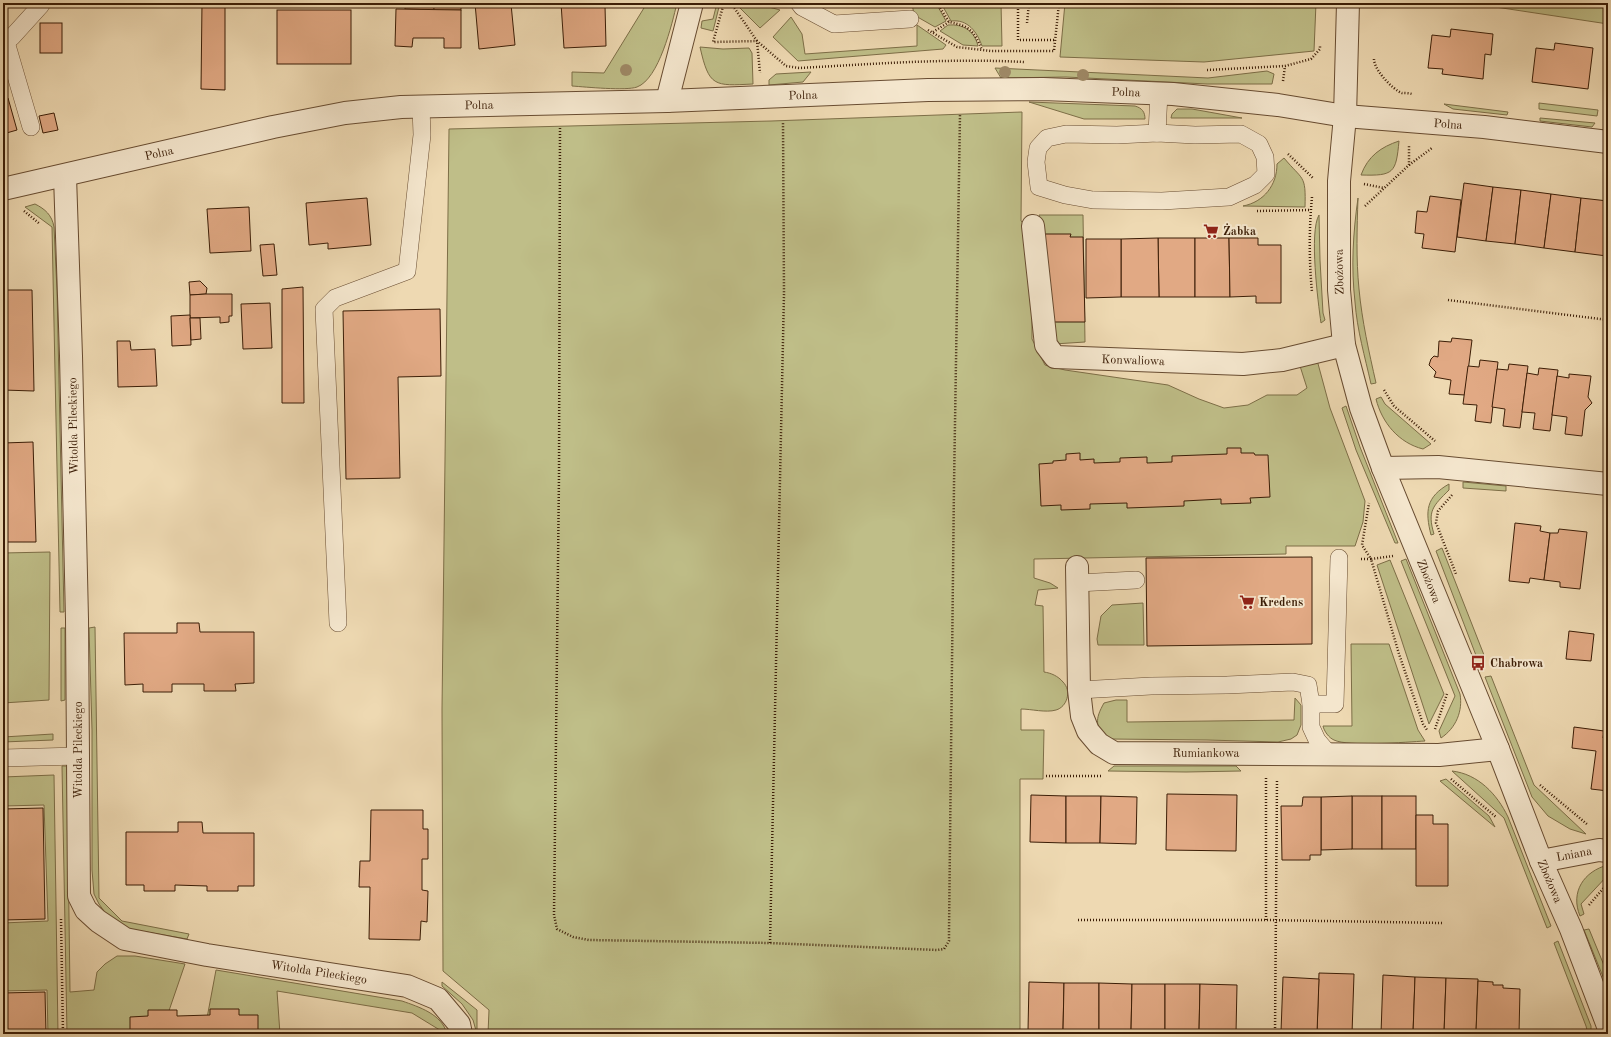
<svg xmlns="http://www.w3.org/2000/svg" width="1611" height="1037" font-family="'Old Standard TT',serif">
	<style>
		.green { fill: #bfbe88; stroke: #7d6e47 }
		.building { fill: #e1a984; stroke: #3b1d06 }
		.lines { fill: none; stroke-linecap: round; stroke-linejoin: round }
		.service-casing { stroke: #684c31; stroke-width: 18 }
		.minor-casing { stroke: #684c31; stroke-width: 24 }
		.tertiary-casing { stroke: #684c31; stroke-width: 24 }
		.path { stroke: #3b1d06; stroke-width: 2.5; stroke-dasharray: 1 2; stroke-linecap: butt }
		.service { stroke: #f4e6cd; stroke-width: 17 }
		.minor { stroke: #f4e6cd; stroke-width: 22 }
		.tertiary { stroke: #f4e6cd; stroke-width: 22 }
		.tree { fill: #9e8865 }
		.labels { text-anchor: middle; stroke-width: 4; stroke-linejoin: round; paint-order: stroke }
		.street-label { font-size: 12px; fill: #3b1d06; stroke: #f4e6cd }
		.poi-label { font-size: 12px; font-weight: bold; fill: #3b1d06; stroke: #f4e6cd; text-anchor: start }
	</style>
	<rect width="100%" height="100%" fill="#eed9b2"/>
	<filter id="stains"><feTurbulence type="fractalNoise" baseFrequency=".005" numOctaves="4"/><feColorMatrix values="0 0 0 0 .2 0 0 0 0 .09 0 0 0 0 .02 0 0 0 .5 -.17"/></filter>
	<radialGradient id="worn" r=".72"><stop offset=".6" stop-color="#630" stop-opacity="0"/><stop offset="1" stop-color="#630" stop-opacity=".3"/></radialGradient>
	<g class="green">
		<path d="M647 3H677C672 24 659 79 637 87 626 91 586 87 572 86V72L604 73Z"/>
		<path d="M717 3H720L713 31 701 28 702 21 713 19Z"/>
		<path d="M735 3H754L780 10 760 28Z"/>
		<path d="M912 3H934L937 5 946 21 935 27 914 15Z"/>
		<path d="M941 3H1001L1002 46H982C977 32 968 19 951 21Z"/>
		<path d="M1065 3H1316L1314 51 1204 62 1060 57Z"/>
		<path d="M1469 3H1608V24Z"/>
		<path d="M791 17 802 34 805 54 917 46V25L946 45 943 49 798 61 773 37Z"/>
		<path d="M948 25C963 24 974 30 978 46L963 45 940 31Z"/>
		<path d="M700 47 723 49 749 48 752 53 753 84C714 86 709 87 700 47Z"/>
		<path d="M995 68 1208 78 1267 71 1274 74 1272 84H1207L1066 77 1001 78Z"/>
		<path d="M811 72 803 82 769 85V80L776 74Z"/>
		<path d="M1029 102 1135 106C1142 108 1145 112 1145 119H1084Z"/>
		<path d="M1539 103 1598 110 1597 116 1539 109Z"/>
		<path d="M1444 104 1508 112 1507 115 1453 109Z"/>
		<path d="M1177 109H1192L1242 118H1171L1172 114Z"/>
		<path d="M1022 112 1021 221 1026 225 1032 303V339L1045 365 1065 370 1168 385 1199 399 1224 408 1248 405 1267 395H1297L1307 388 1300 366 1317 360 1330 408 1365 501 1363 522 1355 546H1286V554L1034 559V578L1050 583 1058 588 1038 590 1035 605 1043 606 1044 672C1051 673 1058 676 1063 682 1072 691 1067 707 1056 710 1046 713 1031 709 1021 709V730H1044L1043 779H1020V1034H488L489 1010 443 971 442 709 449 129 771 121Z"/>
		<path d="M1540 118 1595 123 1592 127 1540 121Z"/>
		<path d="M1399 141C1396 173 1394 176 1361 175 1368 156 1381 147 1399 141Z"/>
		<path d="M1284 158C1303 181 1306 174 1305 207L1243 206C1264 202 1277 185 1277 164Z"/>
		<path d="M1358 198C1357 228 1356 259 1359 289 1362 321 1369 352 1376 383L1371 384C1365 357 1357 330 1355 302 1351 267 1353 233 1358 198Z"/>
		<path d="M35 204C45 209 52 215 54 227L57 291 64 612H60L52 227 25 207Z"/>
		<path d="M1039 215H1083L1085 342 1054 344 1046 238Z"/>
		<path d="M1319 215 1320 260 1323 313 1325 320 1321 323C1318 302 1309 232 1319 215Z"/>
		<path d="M1381 397 1385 404 1431 444 1423 449C1399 443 1382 423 1376 399Z"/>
		<path d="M1346 406 1360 447 1398 543H1395L1356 450 1342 408Z"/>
		<path d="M1463 482 1506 486V491L1463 488Z"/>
		<path d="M1449 484V490C1433 506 1427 511 1434 534L1431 535C1425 511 1426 497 1449 484Z"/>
		<path d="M1442 548 1484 655 1477 658 1436 551Z"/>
		<path d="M50 552 49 700 3 703V553Z"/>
		<path d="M1406 559 1460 694C1463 711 1456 728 1441 738L1439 731 1455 696 1401 561Z"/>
		<path d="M1390 560 1444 694 1429 724 1377 565Z"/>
		<path d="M1143 603 1144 645H1098L1097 639 1101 616 1112 605Z"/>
		<path d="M95 627 99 898 122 921 189 934 187 939 129 929 106 914 99 904 94 894 92 870V730L89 628Z"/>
		<path d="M61 628H65V700L61 701Z"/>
		<path d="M1351 644H1389L1418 730 1425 741C1407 742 1348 747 1334 740 1329 738 1324 731 1323 726H1352Z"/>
		<path d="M1491 676 1534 785 1586 834 1570 829 1548 816 1532 797 1485 677Z"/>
		<path d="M1295 698 1301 705V725L1297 735 1291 739 1278 742 1207 740 1110 739C1094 728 1095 719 1104 703L1116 700H1127V722L1294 720Z"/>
		<path d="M53 734V740L3 742V737Z"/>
		<path d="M62 766H67L70 992 94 990 97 972 105 964 117 956H135L185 964 161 1034H67Z"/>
		<path d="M1114 766H1236L1241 771 1186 772 1108 771Z"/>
		<path d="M1452 771C1478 774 1497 794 1508 817L1551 926 1547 928 1504 818Z"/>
		<path d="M54 775 58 1034H48L47 990 3 991V923L48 921 44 805 3 806V777Z"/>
		<path d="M1446 779 1489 816 1495 827 1440 781Z"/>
		<path d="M1608 865V875L1581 904 1584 914 1580 916C1570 892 1584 871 1608 865Z"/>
		<path d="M1589 929 1608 975V989L1584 930Z"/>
		<path d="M1558 941 1591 1026V1034H1588L1586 1026 1554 943Z"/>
		<path d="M216 970 402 1001C419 1007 442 1014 447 1034H443V1032L412 1013 277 991 280 1034H204Z"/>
		<path d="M442 982 477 1010V1034L473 1020 462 1004 442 986Z"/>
	</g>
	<g class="building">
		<path d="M202 3H225V90L201 89Z"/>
		<path d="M405 3H434V10L405 9Z"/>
		<rect x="434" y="3" width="27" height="7"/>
		<path d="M475 3H495V5L511 4 515 45 479 49Z"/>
		<path d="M561 3H585V7L605 6 606 46 564 48Z"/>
		<path d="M396 9 461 10V48H444V38H413L412 47 395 46Z"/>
		<rect x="277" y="10" width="74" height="54"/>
		<rect x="40" y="23" width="22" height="30"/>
		<path d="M1451 29 1493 34 1491 55 1485 54 1483 79 1442 74 1443 69 1428 68 1432 35 1450 37Z"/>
		<path d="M1555 43 1593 48 1588 89 1532 82 1536 48 1554 50Z"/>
		<path d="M8 98 17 130 3 134V99Z"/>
		<path d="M54 113 58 130 43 133 39 116Z"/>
		<path d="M1464 183 1493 187 1486 241 1457 237Z"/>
		<path d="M1493 187 1521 190 1515 244 1486 241Z"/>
		<path d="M1521 190 1551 194 1544 248 1515 244Z"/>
		<path d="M1551 194 1581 198 1575 252 1544 248Z"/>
		<path d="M1430 196 1461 200 1455 252 1422 248 1424 234 1415 233 1417 211 1427 212Z"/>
		<path d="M367 198 371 245 328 249V243L309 245 306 203Z"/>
		<path d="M1581 198 1608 201 1607 256 1575 252Z"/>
		<path d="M249 207 251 251 210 253 207 209Z"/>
		<path d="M1044 234H1071L1070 237H1083L1085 322H1044Z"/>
		<path d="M1158 238H1195V297H1159Z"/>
		<path d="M1158 238 1159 297H1121V239Z"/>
		<path d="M1195 238H1229L1230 297H1195Z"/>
		<path d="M1229 238H1258V245H1281V303H1256V296L1230 297Z"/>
		<path d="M1086 239H1121V297L1086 298Z"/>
		<path d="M274 244 277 275 263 276 260 245Z"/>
		<path d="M200 281 207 288 206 294 190 295 189 282Z"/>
		<path d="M303 287 304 403H282V289Z"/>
		<path d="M3 290H32L34 391 3 390Z"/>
		<path d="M206 294H232V316H229V322L220 323V317L190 318V295Z"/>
		<path d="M270 303 272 348 243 349 241 304Z"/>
		<path d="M440 309 441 376 398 377 400 478 346 479 343 311Z"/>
		<path d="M190 315 191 345 172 346 171 316Z"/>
		<path d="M190 318H200L201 339 191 340Z"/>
		<path d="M1452 338 1472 340 1465 395 1449 394 1451 380 1434 377 1436 372 1429 365 1431 359 1434 356 1438 357 1439 341 1451 342Z"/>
		<path d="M117 341H130L131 350 155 349 157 386 118 387Z"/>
		<path d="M1480 360 1498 362 1491 423 1475 421 1477 405 1463 404 1468 366 1479 367Z"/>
		<path d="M1509 364 1528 366 1520 428 1503 426 1505 409 1492 407 1497 369 1508 370Z"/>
		<path d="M1539 368 1558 370 1550 431 1533 429 1535 413 1522 412 1527 373 1538 375Z"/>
		<path d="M1569 374 1591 376 1588 397 1592 403 1585 410 1582 436 1565 434 1567 417 1552 415 1557 376 1569 378Z"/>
		<path d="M33 442 36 542H3V443Z"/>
		<path d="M1227 448H1241V453H1254L1255 455H1268L1270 497 1250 498 1251 503 1221 504V499L1184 501V506L1127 508V503L1090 504V509L1061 510V505L1041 506 1039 464 1053 463V461L1066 460V454L1080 453V460L1094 459V463L1120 462V458L1147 457V463L1172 462V456L1227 454Z"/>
		<path d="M1515 523 1541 526 1540 531 1550 533 1544 580 1530 578 1529 583 1509 581Z"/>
		<path d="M1559 529 1587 532 1580 589 1560 587V582L1544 580 1550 533H1558Z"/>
		<path d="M1312 557V644L1147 646 1146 558Z"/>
		<path d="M177 623H199L200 632H254V683L235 684 236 691H204V684H172V692H143V684L125 685 124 633H177Z"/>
		<path d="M1569 631 1594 634 1591 661 1566 659Z"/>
		<path d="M1574 727 1604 731 1603 738H1608V791L1591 789 1596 751 1572 748Z"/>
		<path d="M1167 794 1237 795 1236 851 1166 850Z"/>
		<path d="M1031 795 1066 796V843L1030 842Z"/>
		<path d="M1066 796H1101L1100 843H1066Z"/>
		<path d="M1101 796 1137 797 1136 844 1100 843Z"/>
		<rect x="1352" y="796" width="30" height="53"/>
		<path d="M1352 796V849L1321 850V797Z"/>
		<rect x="1382" y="796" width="34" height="53"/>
		<path d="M1303 797H1321V855H1310V860H1282L1281 806H1302Z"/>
		<path d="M43 808 45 919 3 920V809Z"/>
		<path d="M371 810H423V829H428V859H422V890L428 891 427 922 421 921 420 940 369 939 370 887H359L360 861H370Z"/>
		<path d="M1416 815H1433V824H1448V886H1416Z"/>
		<path d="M178 822H202L203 833H254V886H238V891H207V886L175 885V891H144V885H126V832H178Z"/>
		<path d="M1319 973 1354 974 1352 1034 1317 1033Z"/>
		<path d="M1383 975 1415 977 1413 1034H1381Z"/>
		<path d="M1283 977 1319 979 1317 1033 1281 1032Z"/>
		<path d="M1415 977 1446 978 1444 1034H1413Z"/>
		<path d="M1446 978 1478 979 1476 1034H1444Z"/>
		<path d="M1478 981 1493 982V985H1503V988L1520 989 1519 1034 1476 1032Z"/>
		<path d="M1029 982 1064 983 1063 1031H1028Z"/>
		<path d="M1064 983H1099V1032L1063 1031Z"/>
		<path d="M1099 983 1132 984 1131 1032H1099Z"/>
		<path d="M1132 984H1165V1032H1131Z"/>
		<path d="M1165 984H1200L1199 1033 1165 1032Z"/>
		<path d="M1200 984 1237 985 1236 1033H1199Z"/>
		<path d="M45 992 46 1034H3V993Z"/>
		<path d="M210 1009H239V1015H258V1034H130V1017L148 1016V1010H177V1016L210 1015Z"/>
	</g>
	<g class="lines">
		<g class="service-casing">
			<g id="service">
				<path d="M799 3 802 7 834 24 910 19"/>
				<path d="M6 42 31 127"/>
				<path d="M3 44 12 37 41 5V3"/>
				<path d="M1157 133 1195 135 1241 134 1259 144 1265 157 1266 174 1255 185 1229 197 1162 201 1093 200 1065 195 1039 187 1036 162 1038 148 1047 138 1066 134 1117 135Z"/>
				<path d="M1157 133 1159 93"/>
				<path d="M1077 583 1136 580"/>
				<path d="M338 623 324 309 335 298 407 271 422 135 421 107"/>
				<path d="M1079 690 1151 686 1227 685 1293 682 1308 685 1311 704V727L1317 740 1329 754"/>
				<path d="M1311 704H1335L1339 558"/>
				<path d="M3 758 78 756"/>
			</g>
		</g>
		<g class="minor-casing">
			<g id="minor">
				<path d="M667 101 692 3"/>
				<path d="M65 176 71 356 77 619 79 896 86 910 98 921 125 939 207 955 407 986 438 999 459 1024 461 1034"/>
				<path d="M3 189 273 127 345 113 401 107 667 101 928 90 1043 89 1173 94 1278 105 1345 116 1484 127 1608 142"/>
				<path d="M1033 226 1046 345 1055 357 1243 364 1282 360 1344 345"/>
				<path d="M1383 468 1438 467 1608 484"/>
				<path d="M1077 567 1079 690 1082 716 1088 731 1099 744 1114 753 1439 755 1498 749"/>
				<path d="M1541 861 1599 850 1608 851"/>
			</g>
		</g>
		<g class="tertiary-casing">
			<path id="tertiary" d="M1348 3 1345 116 1339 181V290L1344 345 1361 408 1383 468 1498 749 1541 861 1571 929 1608 1026"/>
		</g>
		<g class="path">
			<path d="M724 3 713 42 757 41 786 66 799 68C874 64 949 58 1024 62"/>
			<path d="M731 3 757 41 760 73"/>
			<path d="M937 3 949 22C970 26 974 31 982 50"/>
			<path d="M1018 3V40H1055"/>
			<path d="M1027 23 1029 3"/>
			<path d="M928 30 957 47 991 51H1054L1059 3"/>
			<path d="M933 32 949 22"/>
			<path d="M1374 59C1374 70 1393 90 1402 93 1405 93 1409 93 1412 94"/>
			<path d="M1207 70 1285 66 1311 59 1320 49V46"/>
			<path d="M1283 81 1285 66"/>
			<path d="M560 128 559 475 554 915 557 929 573 937 589 940 770 943 937 950 944 949 949 941V931L954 485 960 114"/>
			<path d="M1288 154 1313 178"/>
			<path d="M1409 165 1432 148"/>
			<path d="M1364 184 1384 188"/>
			<path d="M1312 197C1309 229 1309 260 1312 292"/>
			<path d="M1365 206 1409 165V146"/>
			<path d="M24 211 40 224"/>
			<path d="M1257 211 1311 210"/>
			<path d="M1448 300 1608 320"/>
			<path d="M1384 390 1394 406 1435 441"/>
			<path d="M1605 459 1608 440"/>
			<path d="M1452 495 1438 511 1436 523 1456 574"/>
			<path d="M1393 556 1371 559 1399 654 1423 724 1427 730"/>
			<path d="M1361 559H1371L1362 545 1369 503"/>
			<path d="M1435 729 1447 694"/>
			<path d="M1046 776H1101"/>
			<path d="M1266 778V920"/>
			<path d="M1451 779 1496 817"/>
			<path d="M1540 785 1588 825"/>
			<path d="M1589 905 1608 883"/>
			<path d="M61 919 63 1034"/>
			<path d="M1078 920H1266L1442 923"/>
			<path d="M770 943 784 294 783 122"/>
			<path d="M1275 1034 1277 779"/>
		</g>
		<use href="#service" class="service"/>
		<use href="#minor" class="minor"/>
		<use href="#tertiary" class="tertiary"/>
	</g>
	<g class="tree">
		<circle cx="626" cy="70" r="6"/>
		<circle cx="1005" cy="72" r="6"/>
		<circle cx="1083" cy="75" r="6"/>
	</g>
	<defs>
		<g id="supermarket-bare" transform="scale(1.2)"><path d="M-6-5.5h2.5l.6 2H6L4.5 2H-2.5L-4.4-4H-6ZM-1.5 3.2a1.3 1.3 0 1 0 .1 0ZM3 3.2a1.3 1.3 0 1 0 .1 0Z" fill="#8f2418" stroke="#f4e6cd" stroke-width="2.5" paint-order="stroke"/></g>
		<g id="bus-bare" transform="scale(1.2)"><path d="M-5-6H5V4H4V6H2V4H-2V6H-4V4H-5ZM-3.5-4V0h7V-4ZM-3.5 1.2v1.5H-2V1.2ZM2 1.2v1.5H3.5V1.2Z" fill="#8f2418" stroke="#f4e6cd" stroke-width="2.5" paint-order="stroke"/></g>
	</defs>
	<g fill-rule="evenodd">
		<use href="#supermarket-bare" x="1211" y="231"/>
		<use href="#supermarket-bare" x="1247" y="602"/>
		<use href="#bus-bare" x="1478" y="663"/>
	</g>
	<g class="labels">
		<g class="street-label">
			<text transform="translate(1126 92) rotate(2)" y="4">Polna</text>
			<text transform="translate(803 95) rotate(-2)" y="4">Polna</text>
			<text transform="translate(479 105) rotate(-1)" y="4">Polna</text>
			<text transform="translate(1448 124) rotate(4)" y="4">Polna</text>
			<text transform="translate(159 153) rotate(-13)" y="4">Polna</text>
			<text transform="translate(1339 272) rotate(-91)" y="4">Zbożowa</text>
			<text transform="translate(1133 360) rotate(2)" y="4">Konwaliowa</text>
			<text transform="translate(73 426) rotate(-91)" y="4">Witolda Pileckiego</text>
			<text transform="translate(1429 581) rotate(68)" y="4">Zbożowa</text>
			<text transform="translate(78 750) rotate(-90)" y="4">Witolda Pileckiego</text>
			<text x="1206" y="757">Rumiankowa</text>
			<text transform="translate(1574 854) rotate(-11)" y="4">Lniana</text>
			<text transform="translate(1550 881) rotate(67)" y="4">Zbożowa</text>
			<text transform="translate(319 972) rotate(9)" y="4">Witolda Pileckiego</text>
		</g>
		<g class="poi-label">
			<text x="1223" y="235">Żabka</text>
			<text x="1259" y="606">Kredens</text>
			<text x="1490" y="667">Chabrowa</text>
		</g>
	</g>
	<rect width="1611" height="1037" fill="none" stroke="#eed9b2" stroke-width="16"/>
	<rect x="4" y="4" width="1603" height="1029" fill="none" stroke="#3b1d06" stroke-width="2"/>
	<rect x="8" y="8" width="1595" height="1021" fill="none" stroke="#3b1d06"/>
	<rect width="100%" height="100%" filter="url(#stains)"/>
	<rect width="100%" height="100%" fill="url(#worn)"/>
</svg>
